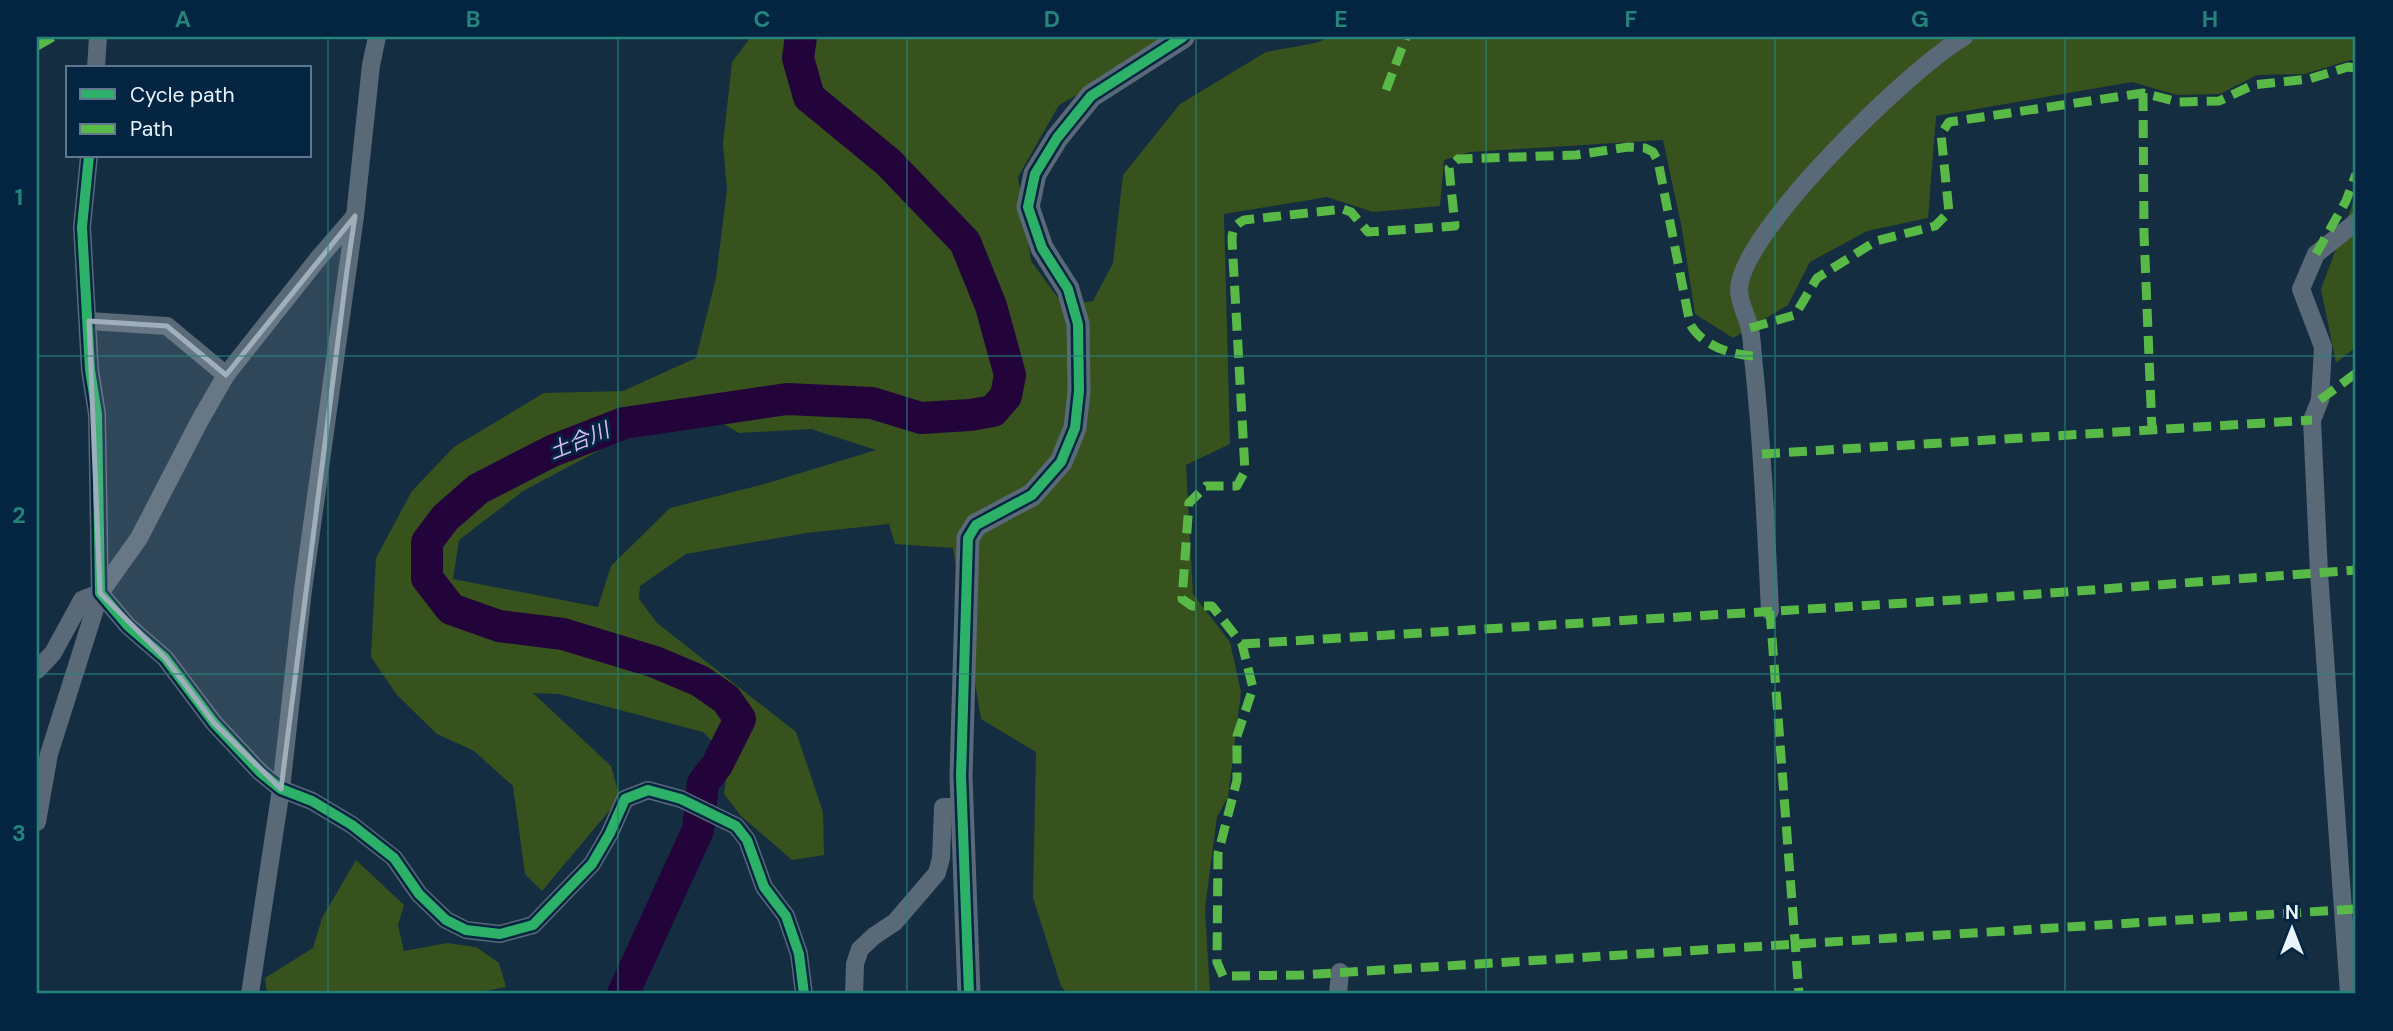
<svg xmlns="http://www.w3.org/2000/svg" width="2393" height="1031" font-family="'DM Sans','Noto Sans JP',sans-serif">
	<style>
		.green { fill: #38521e; fill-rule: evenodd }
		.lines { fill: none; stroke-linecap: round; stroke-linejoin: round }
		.river { stroke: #22043a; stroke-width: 32 }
		.minor { stroke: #5a6978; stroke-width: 18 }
		.tertiary { stroke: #5a6978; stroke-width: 23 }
		.quiet { stroke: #58b947; stroke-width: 9; stroke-dasharray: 18 9; stroke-linecap: butt }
		.cycleway-casing { stroke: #032542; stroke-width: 15 }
		.cycleway { stroke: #2db169; stroke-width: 10 }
		.marked { fill: #9faebb; fill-opacity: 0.2; stroke: #9faebb; stroke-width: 5; stroke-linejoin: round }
		.grid { fill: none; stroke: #25837c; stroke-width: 2; stroke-opacity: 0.55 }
		.labels { text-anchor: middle; stroke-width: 6; stroke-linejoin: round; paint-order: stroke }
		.water-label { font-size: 21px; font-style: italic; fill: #d9bcf3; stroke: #032542 }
		.neatline { fill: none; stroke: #25837c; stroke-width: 2.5 }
		.grid-label { font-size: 23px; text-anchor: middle; font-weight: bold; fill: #25837c }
	</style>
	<rect width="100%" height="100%" fill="#142d41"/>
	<g class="green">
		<path d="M751 37H1163L1125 68 1059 105 1018 177 1031 261 1064 306 1093 301 1113 263 1123 175 1180 104 1266 52 1315 43 1331 37H2356V61L2350 60 2305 74 2257 75 2220 94 2177 95 2132 82 1936 116 1928 218 1867 231 1810 262 1788 305 1733 338 1695 314 1682 229 1663 140 1470 152 1444 160 1440 206 1373 212 1327 197 1224 214 1230 444 1186 465 1193 594 1230 642 1241 692 1228 797 1217 817 1205 908 1210 994H1068L1061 986 1033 898 1036 752 981 719 953 548 895 544 889 524 806 533 686 554 640 586 639 599 657 623 796 732 823 812 824 855 792 860 741 816 724 794 729 758 703 732 559 694 533 693 611 766 620 798 542 891 525 874 513 786 474 751 437 734 397 695 371 657 376 558 412 491 454 447 544 393 623 391 696 358 716 278 727 189 723 144 732 62ZM722 423 739 433 811 429 876 450 761 485 670 508 611 566 598 607 453 579 459 540 523 491 615 442 677 426Z"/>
		<path d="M2356 195V347L2336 363 2321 289Z"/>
		<path d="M356 860 404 905 398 925 404 951 447 943 476 947 499 963 506 987 469 994H267L265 978 313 948 322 918Z"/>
	</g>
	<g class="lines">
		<path class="river" d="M623 994 698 830 703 783 717 765 740 719 726 699 700 681 655 662 563 634 499 626 451 609 427 578V542L445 518 478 489 552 451 624 423 787 399 872 403 921 418 970 415 993 411 1006 396 1010 375 991 306 965 242 888 162 809 97 798 58 801 37"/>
		<g class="minor">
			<path d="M96 68 98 37"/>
			<path d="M89 156 82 227 90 370 97 414 100 593 128 626 165 658 214 723 260 772 281 789 312 801 352 825 394 858 419 894 446 920 466 930 500 934 533 925 592 864 610 833 625 799 648 790 681 799 736 826 747 840 764 887 786 916 799 954 804 994"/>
			<path d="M89 321 167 326 226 375"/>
			<path d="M1770 611C1766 526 1762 441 1753 357 1752 347 1752 336 1749 325 1746 315 1739 301 1739 290 1739 233 1914 65 1964 37"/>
			<path d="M37 670 53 653 82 600 100 593"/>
			<path d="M37 822 49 754 100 593 139 538 199 422 226 375 317 260 355 216"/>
			<path d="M250 994 281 789 303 590 355 216 371 65 377 37"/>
			<path d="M854 994 855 964 860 949 874 936 895 922 937 873 941 858 943 807H962"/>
			<path d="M1338 994 1340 972"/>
			<path d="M2349 994 2319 573 2312 420 2320 400 2323 347 2301 289 2316 254 2356 222"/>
		</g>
		<path class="tertiary" d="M969 994 961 776 968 538 976 525 1032 495 1061 462 1075 428 1079 391 1078 324 1068 289 1042 248 1028 207 1035 174 1057 138 1091 96 1183 37"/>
		<g class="quiet">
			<path d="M37 46 53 37"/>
			<path d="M1386 90 1406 37"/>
			<path d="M2143 93 2144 234 2152 430"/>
			<path d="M2316 254 2346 201 2356 174"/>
			<path d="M1750 328 1795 315 1817 278 1876 241 1935 226 1949 212 1941 134 1949 122 2143 93 2178 102 2219 101 2253 85 2309 79 2348 67 2356 68"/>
			<path d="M1753 356C1731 355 1701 345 1690 324L1658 161 1653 152 1645 148 1628 147 1576 155 1458 159 1449 168 1455 226 1368 232 1351 212 1343 209 1244 220C1235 225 1232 229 1232 240L1245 471 1237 486H1206L1189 503 1182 599 1192 606H1212L1242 644 1253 688 1237 736V780L1218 854 1217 962 1223 976 1302 975 2356 909"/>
			<path d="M2320 400 2356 373"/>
			<path d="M1762 454 2312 420"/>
			<path d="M1770 611 1799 994"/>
			<path d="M1242 644 1971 599 2356 570"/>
		</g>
		<g class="cycleway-casing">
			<g id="cycleway">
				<path d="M89 156 82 227 90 370 97 414 100 593 128 626 165 658 214 723 260 772 281 789 312 801 352 825 394 858 419 894 446 920 466 930 500 934 533 925 592 864 610 833 625 799 648 790 681 799 736 826 747 840 764 887 786 916 799 954 804 994"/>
				<path d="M969 994 961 776 968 538 976 525 1032 495 1061 462 1075 428 1079 391 1078 324 1068 289 1042 248 1028 207 1035 174 1057 138 1091 96 1183 37"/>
			</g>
		</g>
		<use href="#cycleway" class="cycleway"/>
	</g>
	<path class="marked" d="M355 216 347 270 281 789 214 723 165 658 100 593 89 321 167 326 226 375Z"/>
	<path class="grid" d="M328 37V994M618 37V994M907 37V994M1196 37V994M1486 37V994M1775 37V994M2065 37V994M37 356H2356M37 674H2356"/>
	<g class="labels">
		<g class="water-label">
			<text transform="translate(579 441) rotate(-22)" y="7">土合川</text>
		</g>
	</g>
	<rect width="2393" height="1031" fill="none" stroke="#032542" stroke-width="77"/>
	<rect x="66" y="66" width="245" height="91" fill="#032542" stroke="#5f788d" stroke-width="2"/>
	<rect x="80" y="89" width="35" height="10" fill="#2db169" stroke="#5f788d" stroke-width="2"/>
	<text x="130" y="102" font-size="21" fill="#eaf4fd">Cycle path</text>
	<rect x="80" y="124" width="35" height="10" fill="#58b947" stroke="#5f788d" stroke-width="2"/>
	<text x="130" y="136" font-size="21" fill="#eaf4fd">Path</text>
	<g transform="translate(2292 929)" stroke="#032542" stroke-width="5" paint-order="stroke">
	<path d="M0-5L12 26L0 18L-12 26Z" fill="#eaf4fd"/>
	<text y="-10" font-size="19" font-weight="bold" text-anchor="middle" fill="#eaf4fd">N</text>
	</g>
	<rect x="38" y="38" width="2316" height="954" class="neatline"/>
	<g class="grid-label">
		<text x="183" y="27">A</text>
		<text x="473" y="27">B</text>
		<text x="762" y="27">C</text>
		<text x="1052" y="27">D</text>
		<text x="1341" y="27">E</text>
		<text x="1631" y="27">F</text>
		<text x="1920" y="27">G</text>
		<text x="2210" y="27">H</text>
		<text x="19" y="205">1</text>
		<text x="19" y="523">2</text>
		<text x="19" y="841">3</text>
	</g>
</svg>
